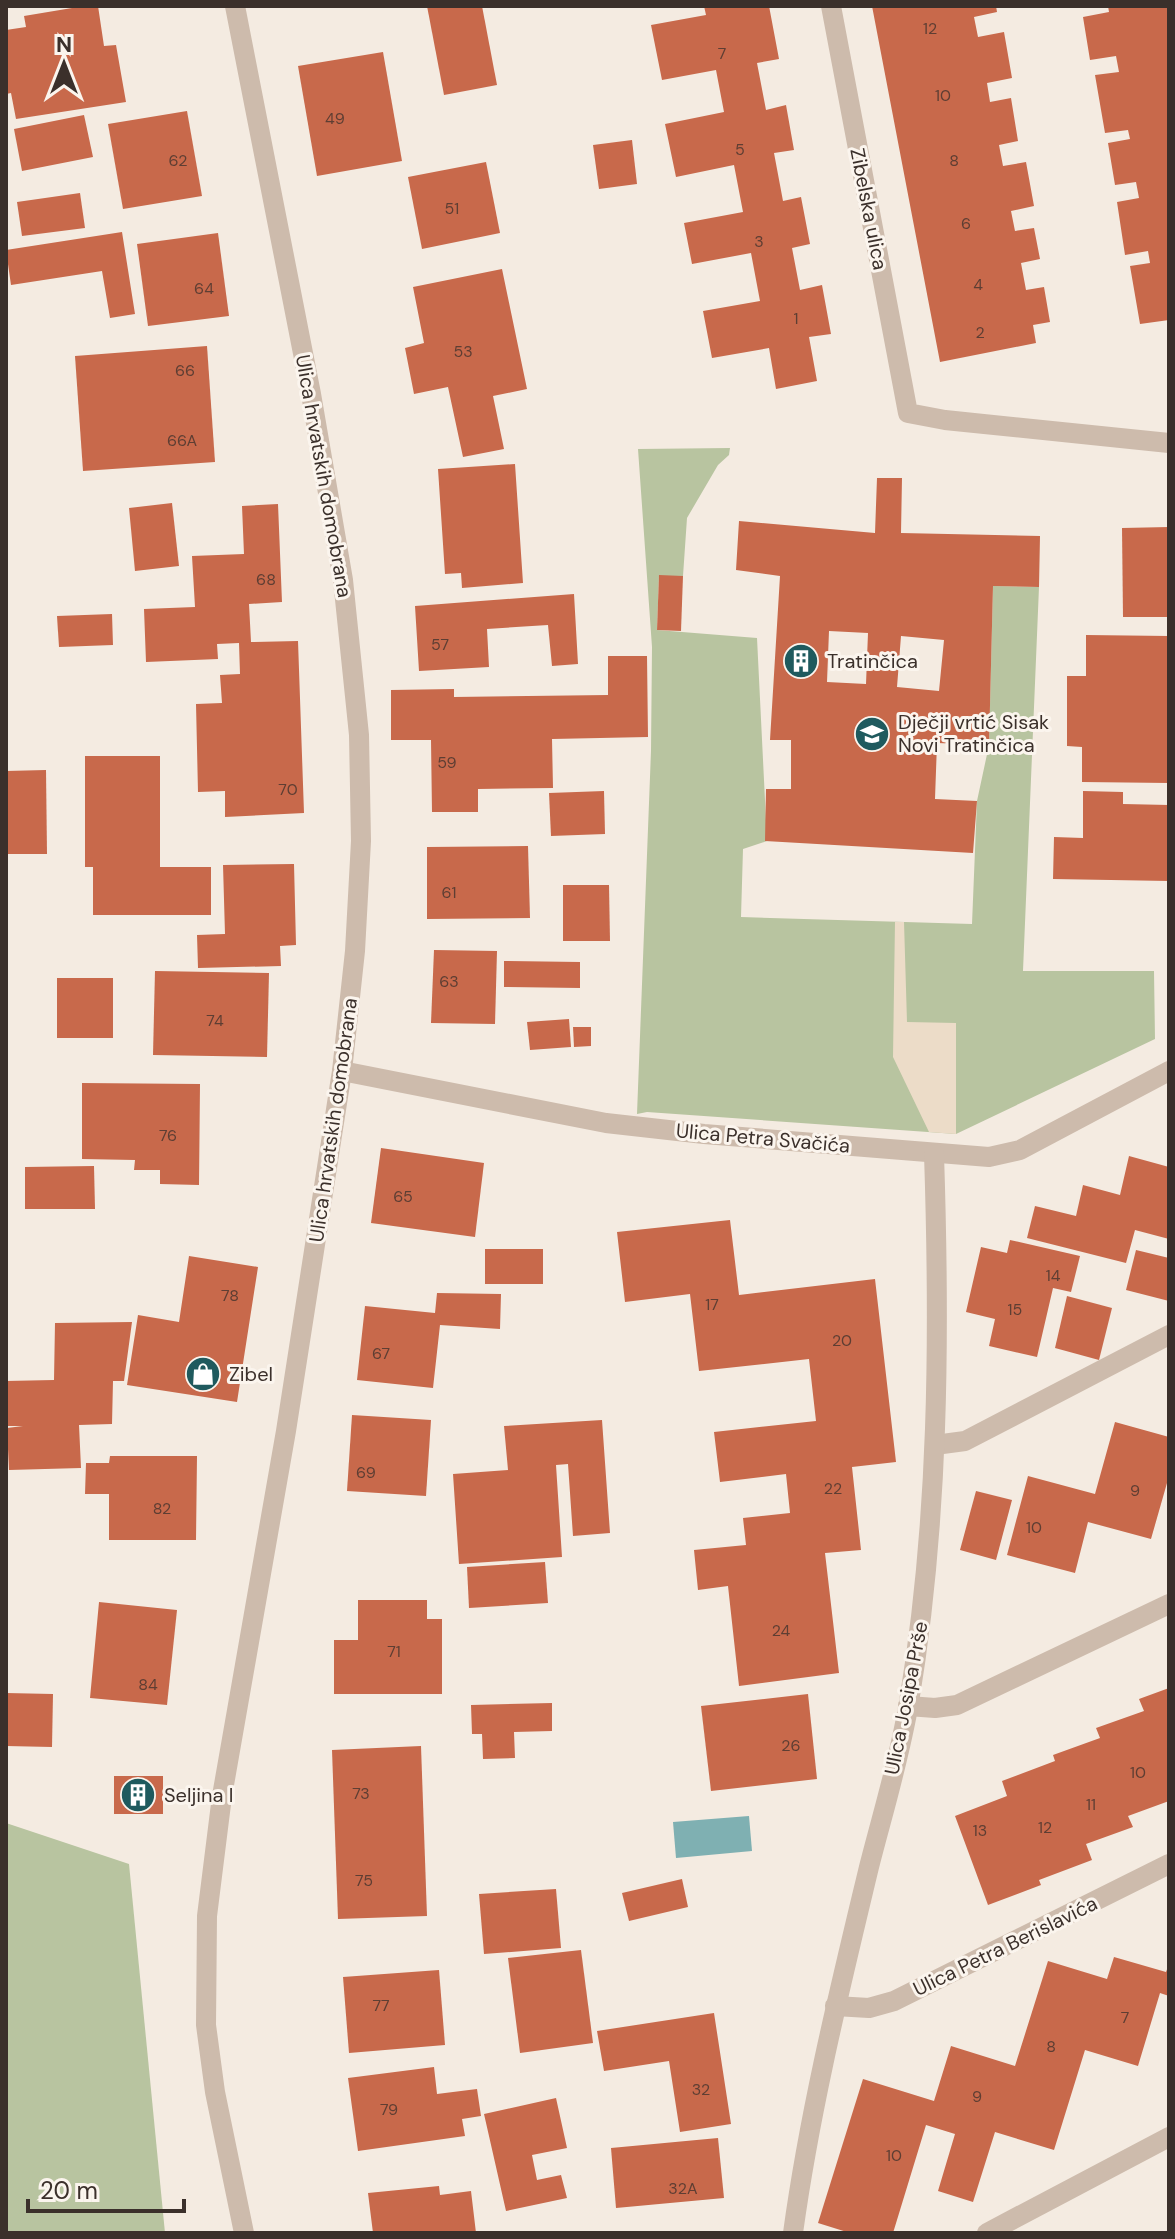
<svg xmlns="http://www.w3.org/2000/svg" width="1175" height="2239" font-family="'DM Sans',sans-serif">
	<style>
		.green { fill: #b8c4a0 }
		.plaza { fill: #ecdcc8 }
		.water { fill: #7fb0b2 }
		.building { fill: #c8694b; fill-rule: evenodd }
		.lines { fill: none; stroke-linecap: round; stroke-linejoin: round }
		.street { stroke: #cdbbac; stroke-width: 20 }
		.labels { text-anchor: middle; stroke-width: 6; stroke-linejoin: round; paint-order: stroke }
		.number-label { font-size: 16px; fill: #5e3e33 }
		.street-label { font-size: 20px; fill: #3b302b; stroke: #fbf5ee }
		.poi-label { font-size: 20px; fill: #3b302b; stroke: #fbf5ee; text-anchor: start }
	</style>
	<rect width="100%" height="100%" fill="#f4ebe1"/>
	<g class="green">
		<path d="M730 448 729 455 718 465 687 518 683 576H659L657 630 757 638 767 841 743 849 741 917 972 924 977 801 989 745 993 586 1039 587 1023 971H1154L1155 1039 956 1134 647 1112 637 1114 651 751 652 647 638 449Z"/>
		<path d="M6 1823 129 1864 165 2233H6Z"/>
	</g>
	<path class="plaza" d="M895 922H904L907 1022 956 1023V1134L929 1132 893 1057Z"/>
	<path class="water" d="M749 1816 752 1851 676 1858 673 1822Z"/>
	<g class="building">
		<path d="M84 6H98L104 46 116 45 126 102 16 119 11 93 6 94V30L26 27 24 16Z"/>
		<path d="M427 6H482L497 85 444 95Z"/>
		<path d="M704 6H769L779 59 757 63 766 110 786 105 794 150 774 153 783 201 801 197 810 244 792 248 800 290 822 285 831 334 809 337 817 381 776 389 769 348 712 358 703 311 760 301 751 253 692 264 684 223 743 212 734 165 676 177 665 124 724 112 716 70 662 80 651 25 706 15Z"/>
		<path d="M872 6H996L997 12 974 17 978 37 1004 32 1012 78 987 83 990 102 1011 98 1018 141 999 145 1003 166 1026 162 1034 206 1011 211 1015 231 1034 228 1040 259 1021 263 1026 290 1044 287 1050 322 1033 325 1036 343 940 362Z"/>
		<path d="M1108 6H1169V320L1140 324 1130 266 1150 263 1148 251 1125 255 1117 202 1139 198 1136 182 1115 185 1108 143 1130 139 1128 130 1105 133 1095 75 1119 72 1116 56 1090 60 1083 17 1109 12Z"/>
		<path d="M383 52 402 161 317 176 298 66Z"/>
		<path d="M187 111 202 196 123 209 108 124Z"/>
		<path d="M84 115 93 157 22 171 14 129Z"/>
		<path d="M632 140 637 184 599 189 593 145Z"/>
		<path d="M486 162 500 233 422 249 408 177Z"/>
		<path d="M80 193 85 228 22 236 17 202Z"/>
		<path d="M122 232 135 314 110 318 102 271 11 285 6 250Z"/>
		<path d="M218 233 229 316 148 326 137 244Z"/>
		<path d="M502 269 527 389 493 396 504 449 463 457 448 387 414 394 405 348 424 343 413 287Z"/>
		<path d="M207 346 215 462 83 471 75 356Z"/>
		<path d="M515 464 523 583 462 588 461 573 445 574 438 469Z"/>
		<path d="M877 478H902L901 533 1040 536 1039 587 993 586 989 745 937 743 935 799 977 801 973 853 765 841 766 789H791V740H770L780 576 736 570 739 521 875 533ZM829 631 868 633 866 684 827 682ZM901 636 944 640 939 691 897 687Z"/>
		<path d="M172 503 179 566 135 571 129 508Z"/>
		<path d="M278 504 282 602 249 604 251 642 298 641 304 813 225 817V791L198 792 196 704 222 703 220 675 240 674 239 643 217 644 218 659 146 662 144 609 195 607 192 556 244 554 242 506Z"/>
		<path d="M1169 527V617H1123L1122 528Z"/>
		<path d="M659 575 683 576 681 631 657 630Z"/>
		<path d="M574 594 578 664 552 666 548 625 487 629 489 667 419 671 415 606Z"/>
		<path d="M112 614 113 645 59 647 57 616Z"/>
		<path d="M1086 635 1169 636V783L1082 782V747L1067 746V676H1086Z"/>
		<path d="M608 656H647L648 737 552 739 553 788 478 789V812H432L431 740H391V690L454 689V697L608 695Z"/>
		<path d="M85 756H160V867H211V915H93V867H85Z"/>
		<path d="M46 770 47 854H6V771Z"/>
		<path d="M604 791 605 834 551 836 549 793Z"/>
		<path d="M1083 791 1123 792V804L1169 805V881L1053 879 1054 837 1083 838Z"/>
		<path d="M528 846 530 918 427 919V847Z"/>
		<path d="M294 864 296 945 280 946 281 966 198 968 197 935 225 934 223 865Z"/>
		<path d="M563 885H609L610 941H563Z"/>
		<path d="M434 950 497 951 495 1024 431 1023Z"/>
		<path d="M504 961 580 962V988L504 987Z"/>
		<path d="M155 971 269 973 267 1057 153 1055Z"/>
		<rect x="57" y="978" width="56" height="60"/>
		<path d="M569 1019 571 1047 530 1050 527 1022Z"/>
		<path d="M573 1027H591V1046L574 1047Z"/>
		<path d="M82 1083 200 1084 199 1185 160 1184V1170H134L135 1160 82 1159Z"/>
		<path d="M381 1148 484 1163 475 1237 371 1223Z"/>
		<path d="M1129 1156 1169 1167V1239L1135 1230 1126 1263 1027 1238 1035 1206 1076 1216 1083 1185 1120 1195Z"/>
		<path d="M94 1166 95 1209H25V1167Z"/>
		<path d="M730 1220 739 1295 875 1279 896 1462 852 1467 861 1550 825 1553 839 1673 739 1686 728 1586 698 1590 694 1550 746 1545 743 1518 790 1513 786 1474 720 1482 714 1432 816 1421 809 1359 699 1371 690 1294 625 1302 617 1232Z"/>
		<path d="M1010 1240 1080 1256 1071 1292 1053 1288 1037 1357 989 1346 995 1319 966 1312 981 1247 1007 1253Z"/>
		<rect x="485" y="1249" width="58" height="35"/>
		<path d="M1136 1250 1169 1258V1301L1126 1290Z"/>
		<path d="M189 1256 258 1267 237 1402 127 1385 138 1315 179 1322Z"/>
		<path d="M437 1293 501 1294 500 1329 440 1325 433 1388 357 1380 365 1306 435 1313Z"/>
		<path d="M1067 1296 1112 1308 1099 1360 1055 1348Z"/>
		<path d="M132 1322 124 1381H113L112 1424 79 1425 81 1468 9 1470 7 1428 23 1426H6V1381L54 1380 55 1323Z"/>
		<path d="M352 1415 431 1420 426 1496 347 1491Z"/>
		<path d="M602 1420 610 1533 573 1536 568 1464 556 1465 562 1557 459 1564 453 1474 508 1470 504 1426Z"/>
		<path d="M1115 1422 1169 1437V1476L1151 1539 1088 1522 1075 1573 1007 1555 1028 1476 1095 1494Z"/>
		<path d="M110 1456H197L196 1540H109V1494H85L86 1463H109Z"/>
		<path d="M976 1491 1012 1500 996 1560 960 1550Z"/>
		<path d="M545 1562 548 1603 469 1608 467 1567Z"/>
		<path d="M358 1600H427V1619H442V1694H334V1640H358Z"/>
		<path d="M99 1602 177 1610 167 1705 90 1698Z"/>
		<path d="M1169 1688V1801L1128 1816 1133 1827 1086 1844 1092 1860 1039 1880 1041 1885 988 1905 955 1816 1007 1796 1002 1781 1055 1761 1053 1755 1100 1738 1096 1728 1144 1711 1139 1699Z"/>
		<path d="M6 1693 53 1694 52 1747 6 1746Z"/>
		<path d="M808 1694 817 1779 711 1791 701 1706Z"/>
		<path d="M552 1703V1731L514 1732 515 1758 483 1759 482 1734H472L471 1705Z"/>
		<path d="M421 1746 427 1916 338 1919 332 1750Z"/>
		<rect x="114" y="1776" width="49" height="38"/>
		<path d="M682 1879 688 1907 629 1921 622 1893Z"/>
		<path d="M556 1889 561 1948 484 1954 479 1894Z"/>
		<path d="M581 1950 593 2043 520 2053 508 1958Z"/>
		<path d="M1114 1957 1166 1972 1169 1964V1996L1160 1993 1138 2066 1085 2050 1054 2150 995 2132 973 2202 938 2191 955 2134 926 2125 893 2233H850L818 2223 863 2079 934 2101 951 2046 1015 2066 1048 1961 1107 1979Z"/>
		<path d="M439 1970 445 2045 349 2053 343 1977Z"/>
		<path d="M714 2013 731 2124 680 2132 669 2061 604 2071 597 2031Z"/>
		<path d="M434 2067 437 2094 477 2089 481 2116 462 2119 465 2136 358 2151 348 2078Z"/>
		<path d="M556 2098 567 2148 532 2155 537 2180 561 2175 567 2198 506 2211 484 2114Z"/>
		<path d="M718 2138 724 2198 616 2208 611 2148Z"/>
		<path d="M439 2186 440 2195 471 2191 476 2233H373L368 2193Z"/>
	</g>
	<g class="lines">
		<g class="street">
			<path d="M235 6 311 394 343 580 359 735 361 841 355 951 342 1071 286 1431 222 1796 207 1916 206 2025 215 2092 244 2233"/>
			<path d="M831 6 908 413 945 420 1169 443"/>
			<path d="M342 1071 606 1123 704 1134 989 1157 1020 1150 1169 1071"/>
			<path d="M935 1445 965 1441 1169 1335"/>
			<path d="M908 1706 935 1708 957 1705 1169 1604"/>
			<path d="M835 2006 869 2008 894 2001 1169 1864"/>
			<path d="M793 2233C810 2109 840 1988 869 1867 883 1812 900 1757 909 1702 939 1521 940 1337 934 1154"/>
			<path d="M987 2233 1169 2137"/>
		</g>
	</g>
	<defs>
		<g id="building-disc" transform="scale(1.8)"><circle r="9.5" fill="#1f5a5e" stroke="#fbf5ee"/><path d="M-4-6H4V6H1V3H-1V6H-4ZM-2.5-4.3h1.7v1.8h-1.7ZM.8-4.3h1.7v1.8H.8ZM-2.5-1h1.7V.8h-1.7ZM.8-1h1.7V.8H.8Z" fill="#fff"/></g>
		<g id="school-disc" transform="scale(1.8)"><circle r="9.5" fill="#1f5a5e" stroke="#fbf5ee"/><path d="M0-5L7-2L0 1L-7-2ZM-4 1L0 2.5L4 1V4Q0 6-4 4Z" fill="#fff"/></g>
		<g id="shop-disc" transform="scale(1.8)"><circle r="9.5" fill="#1f5a5e" stroke="#fbf5ee"/><path d="M-5-2.5h2.3a2.7 3.5 0 0 1 5.4 0H5L5.5 6h-11ZM-1.5-2.5h3a1.5 2.3 0 0 0-3 0Z" fill="#fff"/></g>
	</defs>
	<g fill-rule="evenodd">
		<use href="#building-disc" x="801" y="661"/>
		<use href="#school-disc" x="872" y="734"/>
		<use href="#shop-disc" x="203" y="1374"/>
		<use href="#building-disc" x="138" y="1795"/>
	</g>
	<g class="labels">
		<g class="number-label">
			<text x="930" y="34">12</text>
			<text x="722" y="59">7</text>
			<text x="943" y="101">10</text>
			<text x="335" y="124">49</text>
			<text x="740" y="155">5</text>
			<text x="178" y="166">62</text>
			<text x="954" y="166">8</text>
			<text x="452" y="214">51</text>
			<text x="966" y="229">6</text>
			<text x="759" y="247">3</text>
			<text x="978" y="290">4</text>
			<text x="204" y="294">64</text>
			<text x="796" y="324">1</text>
			<text x="980" y="338">2</text>
			<text x="463" y="357">53</text>
			<text x="185" y="376">66</text>
			<text x="182" y="446">66A</text>
			<text x="266" y="585">68</text>
			<text x="440" y="650">57</text>
			<text x="447" y="768">59</text>
			<text x="288" y="795">70</text>
			<text x="449" y="898">61</text>
			<text x="449" y="987">63</text>
			<text x="215" y="1026">74</text>
			<text x="168" y="1141">76</text>
			<text x="403" y="1202">65</text>
			<text x="1053" y="1281">14</text>
			<text x="230" y="1301">78</text>
			<text x="712" y="1310">17</text>
			<text x="1015" y="1315">15</text>
			<text x="842" y="1346">20</text>
			<text x="381" y="1359">67</text>
			<text x="366" y="1478">69</text>
			<text x="833" y="1494">22</text>
			<text x="1135" y="1496">9</text>
			<text x="162" y="1514">82</text>
			<text x="1034" y="1533">10</text>
			<text x="781" y="1636">24</text>
			<text x="394" y="1657">71</text>
			<text x="148" y="1690">84</text>
			<text x="791" y="1751">26</text>
			<text x="1138" y="1778">10</text>
			<text x="361" y="1799">73</text>
			<text x="1091" y="1810">11</text>
			<text x="1045" y="1833">12</text>
			<text x="980" y="1836">13</text>
			<text x="364" y="1886">75</text>
			<text x="381" y="2011">77</text>
			<text x="1125" y="2023">7</text>
			<text x="1051" y="2052">8</text>
			<text x="701" y="2095">32</text>
			<text x="977" y="2102">9</text>
			<text x="389" y="2115">79</text>
			<text x="894" y="2161">10</text>
			<text x="683" y="2194">32A</text>
		</g>
		<g class="street-label">
			<text transform="translate(869 209) rotate(79)" y="7">Zibelska ulica</text>
			<text transform="translate(324 476) rotate(80)" y="7">Ulica hrvatskih domobrana</text>
			<text transform="translate(333 1120) rotate(-82)" y="7">Ulica hrvatskih domobrana</text>
			<text transform="translate(763 1138) rotate(5)" y="7">Ulica Petra Svačića</text>
			<text transform="translate(906 1698) rotate(-79)" y="7">Ulica Josipa Prše</text>
			<text transform="translate(1005 1946) rotate(-26)" y="7">Ulica Petra Berislavića</text>
		</g>
		<g class="poi-label">
			<text x="827" y="668">Tratinčica</text>
			<text x="898" y="729">Dječji vrtić Sisak<tspan x="898" dy="23">Novi Tratinčica</tspan></text>
			<text x="229" y="1381">Zibel</text>
			<text x="164" y="1802">Seljina I</text>
		</g>
	</g>
	<rect width="1175" height="2239" fill="none" stroke="#3b302b" stroke-width="16"/>
	<g transform="translate(64 64)" stroke="#fbf5ee" stroke-width="6" paint-order="stroke">
	<path d="M0-6L14 30L0 20L-14 30Z" fill="#3b302b"/>
	<text y="-12" font-size="22" font-weight="bold" text-anchor="middle" fill="#3b302b">N</text>
	</g>
	<path d="M28 2199v12h156v-12" fill="none" stroke="#3b302b" stroke-width="4"/>
	<text x="40" y="2199" font-size="24" fill="#3b302b" stroke="#fbf5ee" stroke-width="6" paint-order="stroke">20 m</text>
</svg>
